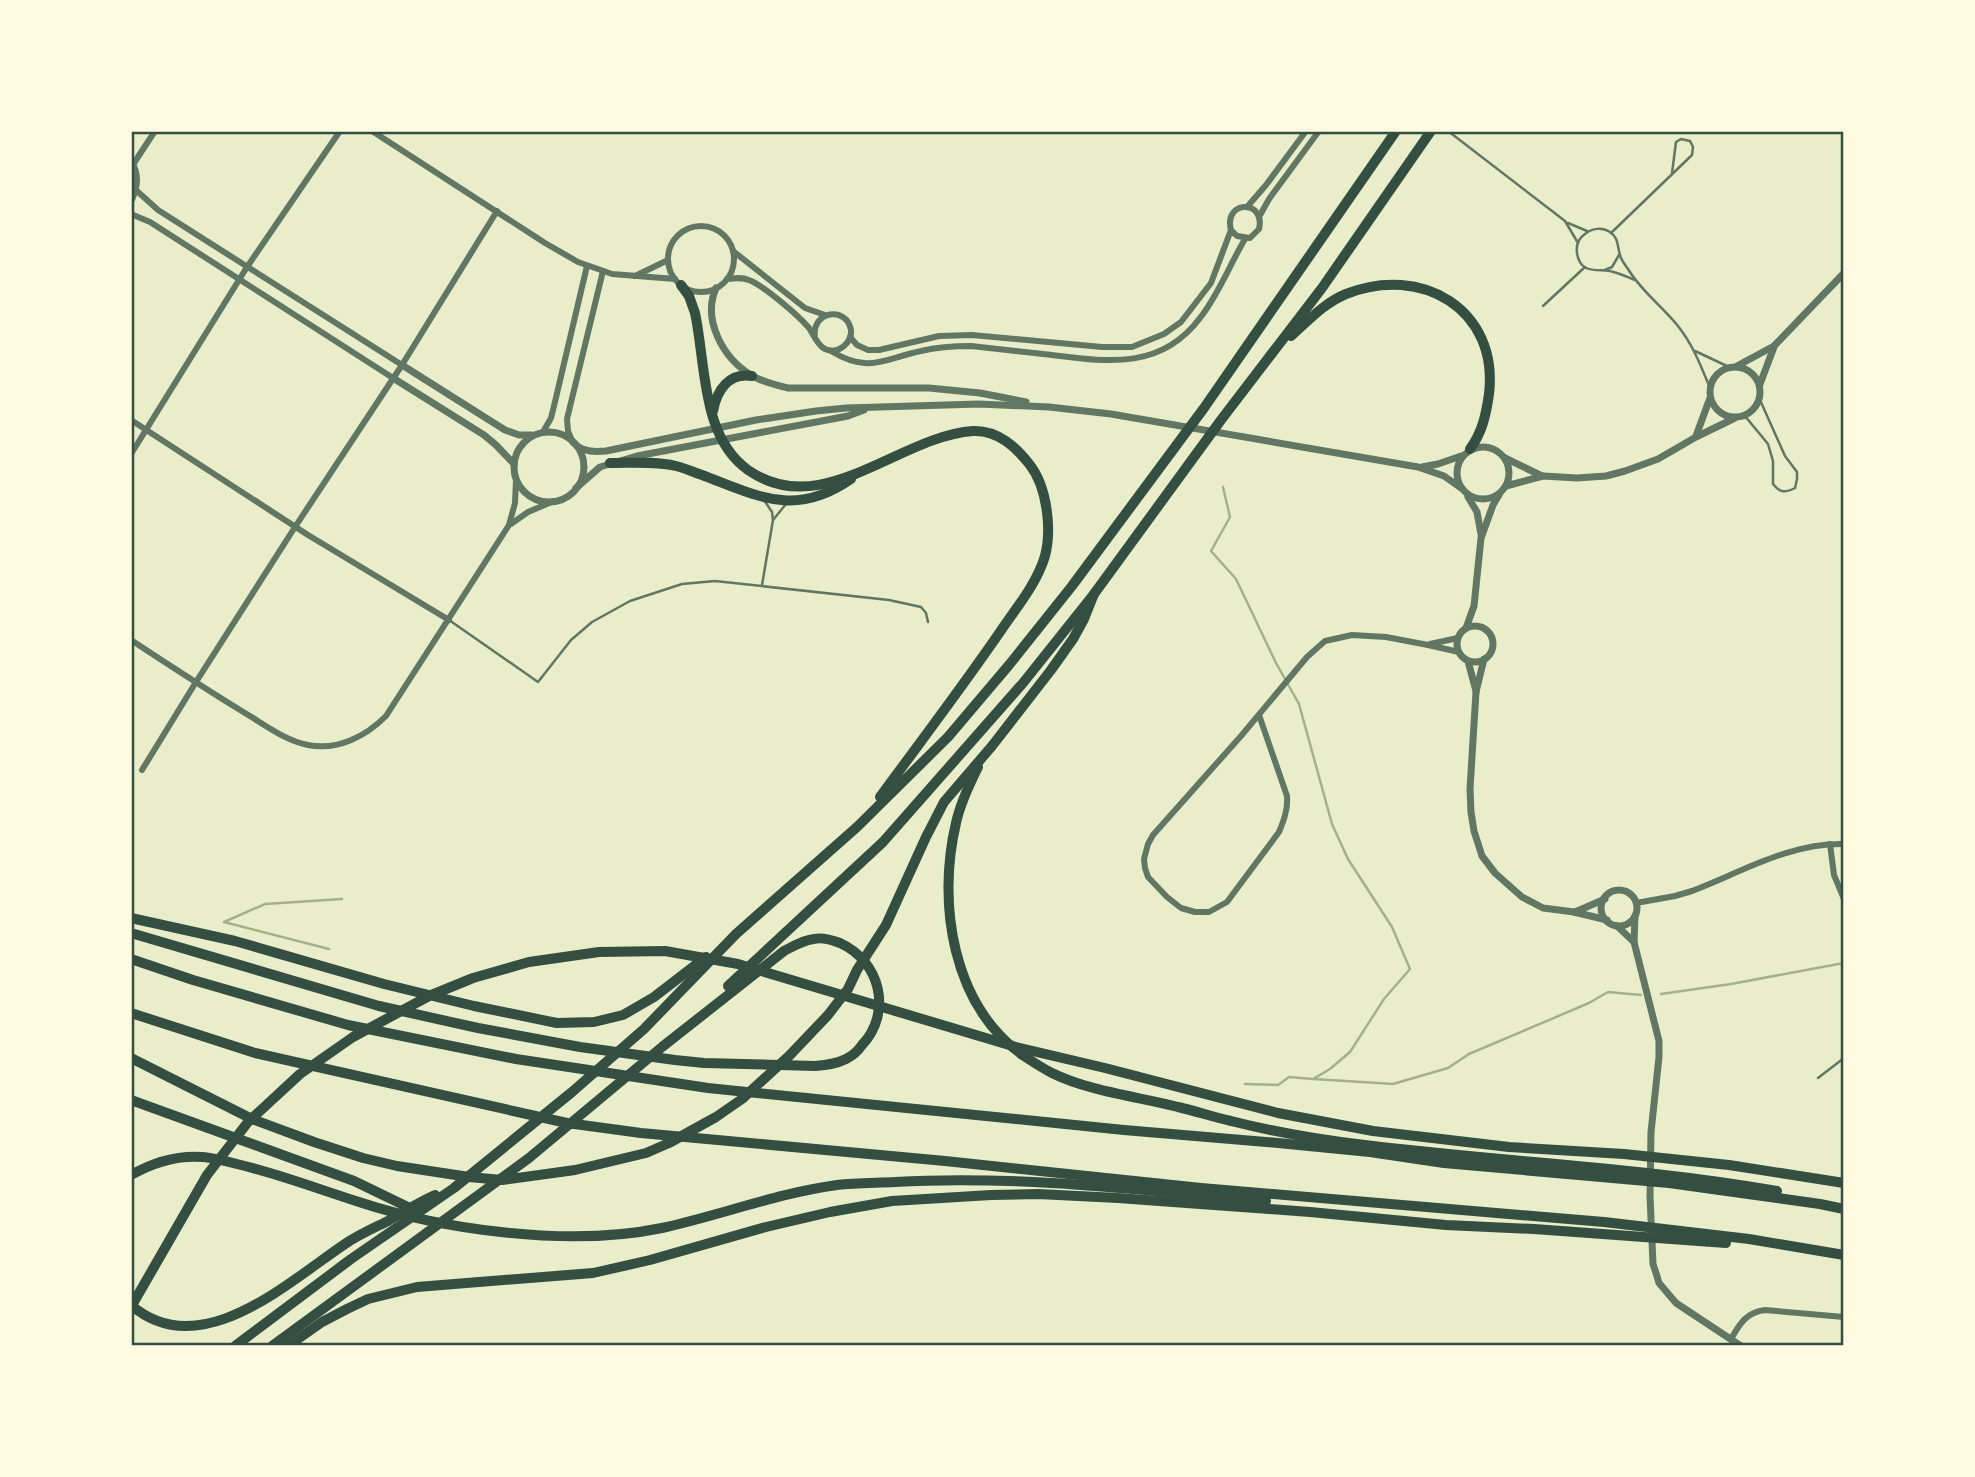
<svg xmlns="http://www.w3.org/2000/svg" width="1975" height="1477" font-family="Helvetica,sans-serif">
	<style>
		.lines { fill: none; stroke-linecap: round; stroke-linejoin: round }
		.stream { stroke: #a3b18a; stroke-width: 2.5 }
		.service { stroke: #617663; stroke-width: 2.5 }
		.minor { stroke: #617663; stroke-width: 6 }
		.tertiary { stroke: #617663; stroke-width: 7 }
		.motorway { stroke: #344e41; stroke-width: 10 }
		.neatline { fill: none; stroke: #344e41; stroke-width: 2.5 }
	</style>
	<rect width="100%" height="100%" fill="#e9edc9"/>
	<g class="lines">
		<g class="stream">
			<path d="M1223 487 1230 517 1211 551 1236 579 1276 663 1299 704 1332 824 1348 859 1392 927 1410 969 1384 999 1350 1052 1330 1069 1313 1079 1289 1077 1278 1085 1245 1084"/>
			<path d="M224 922 265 904 342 899"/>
			<path d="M224 922 329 949"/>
			<path d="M1661 994 1731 984 1844 963"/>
			<path d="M1314 1079 1393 1084 1448 1068 1469 1054 1589 1003 1608 992 1641 995"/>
		</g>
		<g class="service">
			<path d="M1448 131 1565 221 1578 243"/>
			<path d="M1568 223 1587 231"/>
			<path d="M1611 233 1692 155 1693 147 1690 141 1681 139 1676 142 1672 173"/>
			<path d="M1605 270 1612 267 1619 255"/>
			<path d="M1635 280C1627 277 1619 273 1610 271 1596 269 1580 274 1577 253 1576 245 1579 238 1585 234 1592 228 1602 227 1610 232 1619 238 1617 246 1620 255 1621 260 1625 265 1628 269 1641 291 1662 306 1678 326 1693 345 1701 366 1710 388"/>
			<path d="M1543 306 1585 267"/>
			<path d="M1695 351 1729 367"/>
			<path d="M1745 416 1768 444 1773 461V484C1780 493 1785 493 1795 488L1797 479V472L1785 456 1760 400"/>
			<path d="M773 520 786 504"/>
			<path d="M762 585 773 520 772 512 764 500"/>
			<path d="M449 620 538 682 571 640 592 622 630 601 682 584 715 581 889 600 921 607 926 613 928 622"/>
			<path d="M1818 1078 1844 1058"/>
		</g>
		<g class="minor">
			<path d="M372 131 545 243 578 262 612 274 675 279"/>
			<path d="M131 160C140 175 138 187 131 202"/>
			<path d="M134 163 155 131"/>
			<path d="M137 191 158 210 402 365"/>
			<path d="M1247 207 1266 185 1306 131"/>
			<path d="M131 214 150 222 393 378"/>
			<path d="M1259 217 1269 199 1319 131"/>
			<circle cx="701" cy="259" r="33"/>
			<path d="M733 251 805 308 825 315"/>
			<path d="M635 276 668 260"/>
			<path d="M727 279C735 278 742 277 749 280 764 286 798 315 809 328 814 335 817 345 825 349 838 355 852 343 851 330 847 306 811 310 815 338"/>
			<path d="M850 337 857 345 868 350H879L939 336 972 335 1102 347H1132L1164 334 1181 322 1211 283 1231 230C1223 200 1266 199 1259 229L1250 238 1237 236 1231 230"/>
			<path d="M831 351C869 374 883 359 921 351 938 347 954 346 971 346 998 349 1025 352 1052 355 1108 362 1161 370 1200 318 1219 294 1230 264 1245 239"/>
			<path d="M131 420 308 535 449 620"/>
			<path d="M543 432 551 418 554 406 587 266"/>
			<path d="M573 443 568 431 567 419 603 271"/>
			<path d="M131 454 247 267 340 131"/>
			<path d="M511 524 528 512 554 501"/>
			<path d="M131 640C169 665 207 690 245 713 265 725 286 741 308 745 338 751 366 736 386 716L509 525 515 503 516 480"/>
			<path d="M1430 644 1458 638"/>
			<path d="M1259 715 1287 796C1288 809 1284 820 1279 832L1227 902 1209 912H1195L1181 908 1167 897 1148 877 1145 868 1144 859 1148 844 1153 835 1241 736 1307 657 1325 641 1352 635 1386 637 1428 645 1459 652"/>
			<path d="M142 770 196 682 295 527 402 365 497 211"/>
			<path d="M1830 844 1834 875 1844 899"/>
			<path d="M1636 903 1675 896 1692 891C1742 872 1788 843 1844 844"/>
			<path d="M1731 1339C1740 1323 1747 1312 1765 1310L1844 1317"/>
		</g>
		<g class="tertiary">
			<path d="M716 288C702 320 723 358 751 375 762 382 776 385 788 388H929L980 393 1026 402"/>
			<path d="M402 365 505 430 519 435H532"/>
			<path d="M1737 366 1774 346 1844 273"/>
			<circle cx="1735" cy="392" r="25"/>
			<path d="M393 378 484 435 496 445 514 464"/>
			<path d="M1760 384 1774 347"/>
			<circle cx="549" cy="467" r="35"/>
			<path d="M1696 436 1710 398"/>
			<path d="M576 445C585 452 595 452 606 451L756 420 816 411 846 408 979 404 1049 407 1111 414 1418 467 1444 476 1461 488"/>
			<circle cx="1483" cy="473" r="26"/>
			<path d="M1505 458 1542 476"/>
			<path d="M1422 467 1438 464 1461 456"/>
			<path d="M1506 486 1543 476 1577 478 1606 476 1625 471 1658 459 1696 437 1735 418"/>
			<path d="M576 488 600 467 637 456 848 416 864 410"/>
			<path d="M1468 497 1477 512 1481 534"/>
			<circle cx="1475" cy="644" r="18"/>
			<path d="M1466 628 1474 606 1481 538 1493 505 1499 495"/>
			<path d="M1484 659 1476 692 1470 789 1471 812 1474 831 1482 856 1495 873 1522 897 1543 908 1574 912 1607 920"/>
			<path d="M1468 661 1476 691"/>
			<circle cx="1619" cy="908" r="18"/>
			<path d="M1575 912 1605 899"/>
			<path d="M1635 916 1634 942 1659 1041V1057L1651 1132 1650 1196 1653 1264 1656 1273 1659 1283 1676 1303 1741 1346"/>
			<path d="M1617 926 1634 942"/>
		</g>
		<g class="motorway">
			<path d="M681 285 689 296 695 313C706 364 701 437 748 470 822 522 899 436 973 431 998 430 1016 447 1030 465 1047 487 1052 529 1045 556 1037 583 1017 607 1002 629 963 686 921 741 880 797"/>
			<path d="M1291 336C1308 321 1324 303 1346 294 1421 264 1499 309 1489 394 1486 415 1482 433 1470 449"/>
			<path d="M713 411C717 390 729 372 752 376"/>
			<path d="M610 463C632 463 655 461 676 466 684 468 693 472 702 475 758 496 795 518 851 479"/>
			<path d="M978 767C969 785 960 804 956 823 937 903 952 1006 1024 1056 1033 1062 1042 1068 1052 1073 1088 1091 1139 1097 1178 1107 1196 1111 1213 1117 1231 1121 1275 1132 1320 1140 1365 1145 1502 1162 1641 1167 1777 1191"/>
			<path d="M131 918 235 941 384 984 474 1006 557 1023 594 1022 623 1015 654 997 706 957"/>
			<path d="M131 933 379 1006 478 1028 580 1047 675 1060 704 1063 815 1066C826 1065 836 1064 846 1059 852 1056 858 1051 862 1045 893 1012 880 961 840 943 832 940 822 937 814 939 803 940 794 946 784 951L662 1047 529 1158 272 1346"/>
			<path d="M131 959 193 980 348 1025 516 1059 708 1088 1124 1130 1278 1143 1370 1152 1444 1163 1669 1183 1820 1204 1844 1209"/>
			<path d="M728 986 883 842 1023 683 1094 594 1221 420 1322 288 1431 131"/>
			<path d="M131 1013 255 1053 567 1123 641 1133 945 1161 1201 1188 1604 1222 1749 1239 1844 1255"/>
			<path d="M131 1058 252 1119 314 1142 363 1158 397 1166 469 1177 502 1180 575 1170 646 1153 669 1143 716 1117 742 1099 790 1055 828 1015 848 989 857 970 886 925 926 837 944 802 992 746 1051 670 1073 639 1084 619 1094 594"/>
			<path d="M131 1100 354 1181 414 1210"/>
			<path d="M131 1175C152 1163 178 1155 203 1157 214 1158 226 1161 237 1164 279 1174 318 1189 359 1202 405 1217 453 1227 501 1232 554 1238 609 1239 662 1228 721 1215 778 1193 837 1185 856 1183 876 1183 895 1182 1019 1175 1142 1190 1266 1201"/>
			<path d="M131 1305C200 1365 288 1282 345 1244 358 1235 374 1228 388 1221 403 1212 419 1202 435 1195"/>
			<path d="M131 1307 207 1175 248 1122 300 1074 353 1037 429 996 473 978 529 962 599 952 665 951 738 964 1016 1047 1105 1068 1278 1113 1373 1131 1509 1147 1624 1154 1729 1165 1844 1183"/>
			<path d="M235 1346 351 1259 454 1188 572 1092 644 1029 736 934 857 827 948 737 1009 665 1072 586 1204 408 1396 131"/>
			<path d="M288 1346 322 1322 347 1309 368 1299 417 1287 593 1273 650 1260 766 1227 830 1212 892 1201 991 1195 1038 1194 1118 1198 1310 1212 1446 1225 1534 1229 1726 1243"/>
		</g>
	</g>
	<rect width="1975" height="1477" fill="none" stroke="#fefae0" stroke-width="266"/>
	<rect x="133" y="133" width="1709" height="1211" class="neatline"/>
</svg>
